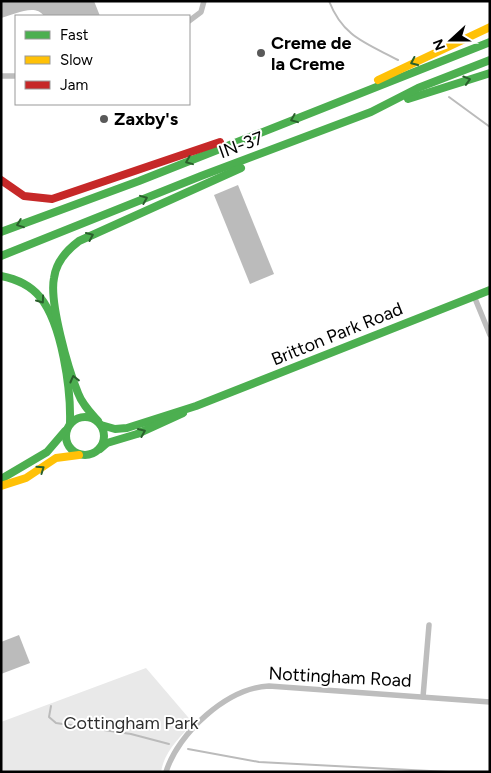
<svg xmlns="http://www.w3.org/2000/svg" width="491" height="773" font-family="Figtree,sans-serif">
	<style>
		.green { fill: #e9e9e9 }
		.water { fill: #bbb }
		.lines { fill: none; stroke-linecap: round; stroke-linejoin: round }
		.stream { stroke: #bbb; stroke-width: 2 }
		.street { stroke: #bdbdbd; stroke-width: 5.5 }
		.fast { stroke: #4caf50; stroke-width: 8 }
		.slow { stroke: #ffc107; stroke-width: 8 }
		.jam { stroke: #c62828; stroke-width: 8 }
		.oneway { stroke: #2a602c }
		.poi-dot { fill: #595959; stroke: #fff; stroke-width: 2 }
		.labels { text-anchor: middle; stroke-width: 4; stroke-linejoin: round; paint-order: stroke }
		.poi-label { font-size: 18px; font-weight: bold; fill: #000; stroke: #fff; text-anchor: start }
		.street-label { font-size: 18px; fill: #000; stroke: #fff }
		.park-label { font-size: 18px; fill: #2e2e2e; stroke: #fff }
	</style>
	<rect width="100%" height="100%" fill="#fff"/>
	<path class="green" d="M146 668 193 723C180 737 164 752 161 772H1V722Z"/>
	<g class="water">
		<path d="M1 1H94L100 16H44C35 3 14 15 1 18Z"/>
		<path d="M238 185 274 274 250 284 214 195Z"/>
		<path d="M19 635 30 663 1 674V642Z"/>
	</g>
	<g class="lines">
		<g class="stream">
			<path d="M329 1C343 37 366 43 398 60"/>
			<path d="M449 97 490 127"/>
			<path d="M51 706 49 717 56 723 131 734 169 744"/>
			<path d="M188 749 259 762 449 772"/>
		</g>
		<g class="street">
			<path d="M189 21 201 12 204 1"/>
			<path d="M1 76H16"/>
			<path d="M474 296 490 335"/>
			<path d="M423 697 429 625"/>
			<path d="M166 772C178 733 227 688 269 686L490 702"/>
		</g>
		<g class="fast">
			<path d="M408 99 490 73"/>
			<path d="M1 232 139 181 490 42"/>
			<path d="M1 256 201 176 371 112 418 88 490 60"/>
			<path d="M1 276C17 279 30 285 40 297 62 324 71 389 70 423"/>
			<circle cx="85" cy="436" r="19"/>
			<path d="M98 421C90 412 82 404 78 393 68 369 49 302 54 278 56 262 67 250 79 241L241 168"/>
			<path d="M101 425 115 429 127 428 196 406 490 290"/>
			<path d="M100 449 107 443 137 434 183 413"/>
			<path d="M1 479 47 452 65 431"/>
		</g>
		<g class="slow">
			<path d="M378 80 490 27"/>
			<path d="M1 486 26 478 56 458 79 455"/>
		</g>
		<path class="jam" d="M1 180 24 196 52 199 220 142"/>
	</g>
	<defs><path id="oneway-chevron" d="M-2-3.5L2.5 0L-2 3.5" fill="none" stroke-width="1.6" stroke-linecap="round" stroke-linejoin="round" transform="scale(1.25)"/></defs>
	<g class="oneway">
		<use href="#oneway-chevron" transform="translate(414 62) rotate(155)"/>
		<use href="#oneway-chevron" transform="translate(467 80) rotate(-17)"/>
		<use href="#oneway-chevron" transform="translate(294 119) rotate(158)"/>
		<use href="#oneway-chevron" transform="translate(189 161) rotate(158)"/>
		<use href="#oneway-chevron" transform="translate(144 199) rotate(-22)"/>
		<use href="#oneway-chevron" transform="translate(20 224) rotate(159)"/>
		<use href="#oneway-chevron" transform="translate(90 236) rotate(-24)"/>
		<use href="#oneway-chevron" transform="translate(41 300) rotate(54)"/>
		<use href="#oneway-chevron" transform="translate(74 379) rotate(-104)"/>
		<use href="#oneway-chevron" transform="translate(142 432) rotate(-23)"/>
		<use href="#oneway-chevron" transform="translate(41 469) rotate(-35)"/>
	</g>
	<g class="poi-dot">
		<circle cx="261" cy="53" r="5"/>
		<circle cx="104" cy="119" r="5"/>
	</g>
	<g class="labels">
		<g class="poi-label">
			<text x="271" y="49">Creme de<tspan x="271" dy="21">la Creme</tspan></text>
			<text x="114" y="125">Zaxby's</text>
		</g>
		<g class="street-label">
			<text transform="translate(241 145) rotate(-20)" y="6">IN-37</text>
			<text transform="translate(337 334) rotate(-22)" y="6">Britton Park Road</text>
			<text transform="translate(340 677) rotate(3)" y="6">Nottingham Road</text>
		</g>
		<g class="park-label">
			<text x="131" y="729">Cottingham Park</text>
		</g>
	</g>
	<rect width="491" height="773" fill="none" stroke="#000000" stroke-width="5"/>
	<rect x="15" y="15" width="175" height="90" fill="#ffffff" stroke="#999999"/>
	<rect x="25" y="31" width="25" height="8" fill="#4caf50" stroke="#999999"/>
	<text x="60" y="40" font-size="15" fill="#000000">Fast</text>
	<rect x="25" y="56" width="25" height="8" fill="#ffc107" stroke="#999999"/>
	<text x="60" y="65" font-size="15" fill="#000000">Slow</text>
	<rect x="25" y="81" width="25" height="8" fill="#c62828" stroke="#999999"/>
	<text x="60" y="90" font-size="15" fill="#000000">Jam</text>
	<g transform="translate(451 40) rotate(249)" stroke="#ffffff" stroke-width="4" paint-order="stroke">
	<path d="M0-4L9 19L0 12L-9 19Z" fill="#000000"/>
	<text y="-8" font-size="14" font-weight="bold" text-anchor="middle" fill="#000000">N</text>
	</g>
</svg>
